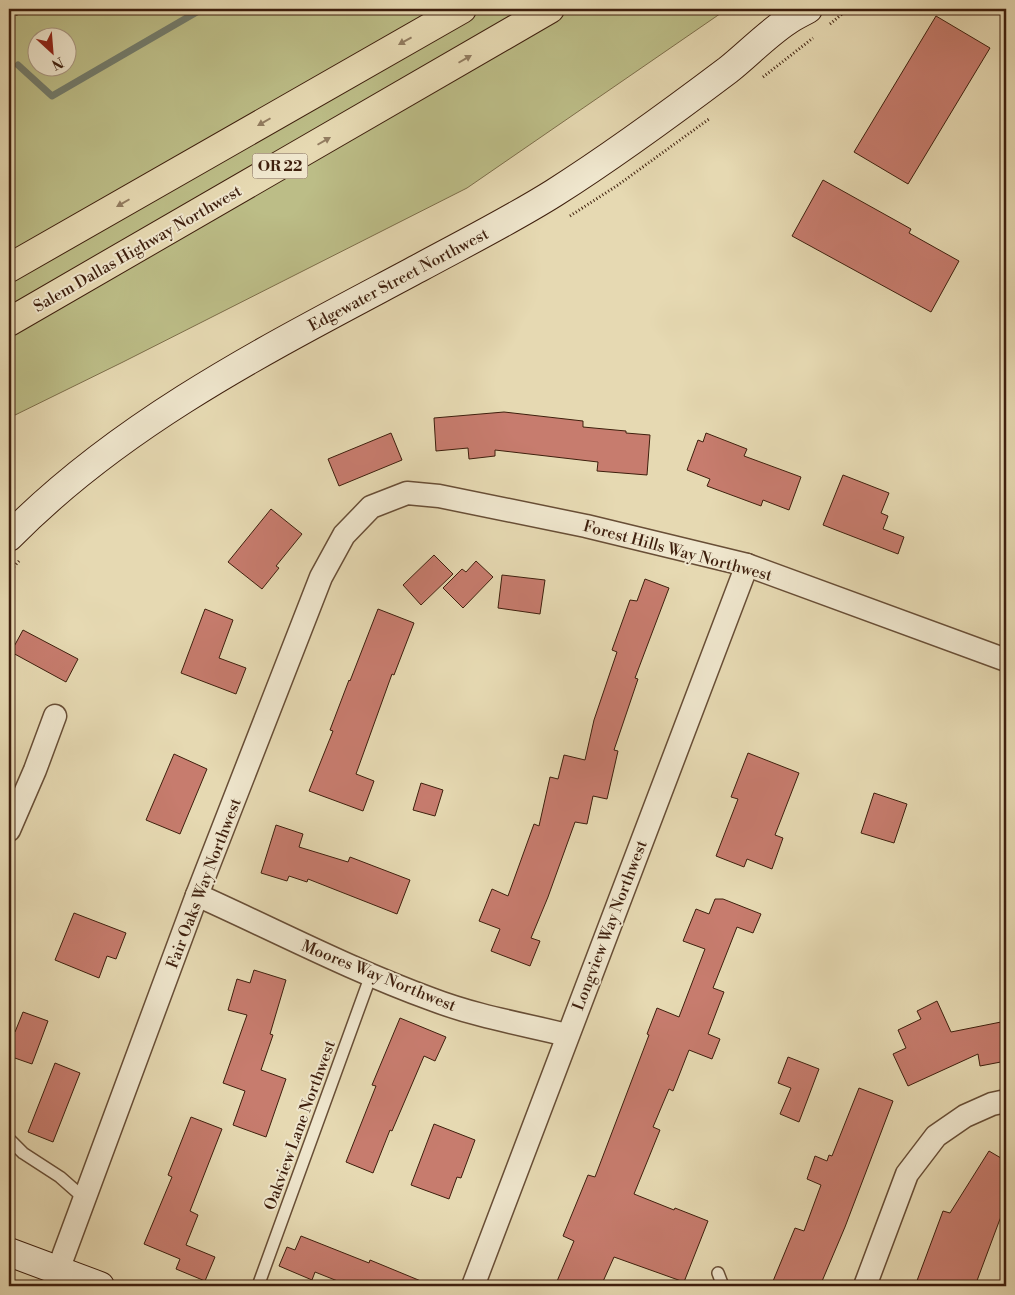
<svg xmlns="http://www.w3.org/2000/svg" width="1015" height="1295" font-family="'Libre Bodoni',serif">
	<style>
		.green { fill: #bcbd87; stroke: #7d6e4a; fill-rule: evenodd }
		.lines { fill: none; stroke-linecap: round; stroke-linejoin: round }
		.stream { stroke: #737c6c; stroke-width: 7 }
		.building { fill: #c77c6e; stroke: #3e1f0d }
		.lane-casing { stroke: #684e36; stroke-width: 14 }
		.street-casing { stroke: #684e36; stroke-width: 25 }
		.secondary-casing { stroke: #3e1f0d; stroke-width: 30 }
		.highway-casing { stroke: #3e1f0d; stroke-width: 30 }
		.path { stroke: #3e1f0d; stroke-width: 3; stroke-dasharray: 1 2.5; stroke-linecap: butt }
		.lane { stroke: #efe6cd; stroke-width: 11 }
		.street { stroke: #efe6cd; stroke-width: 22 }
		.secondary { stroke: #efe6cd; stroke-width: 28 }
		.highway { stroke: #e6d9b2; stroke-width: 28 }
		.oneway { fill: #927c60 }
		.labels { text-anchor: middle; stroke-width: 4; stroke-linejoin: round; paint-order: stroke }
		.shield { fill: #efe6cd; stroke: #735b47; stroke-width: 1 }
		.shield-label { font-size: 15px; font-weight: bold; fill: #3e1f0d }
		.street-label { font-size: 16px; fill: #3e1f0d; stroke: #efe6cd }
	</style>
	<rect width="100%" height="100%" fill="#e6d9b2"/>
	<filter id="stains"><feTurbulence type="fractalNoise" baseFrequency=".004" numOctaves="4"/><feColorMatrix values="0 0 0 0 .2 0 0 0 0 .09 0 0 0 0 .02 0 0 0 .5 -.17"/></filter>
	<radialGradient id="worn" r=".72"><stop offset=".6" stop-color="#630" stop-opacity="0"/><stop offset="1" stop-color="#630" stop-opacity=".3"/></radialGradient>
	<path class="green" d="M9 9H727L467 188 123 362 9 418ZM38 38H68V68H38Z"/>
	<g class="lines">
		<path class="stream" d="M18 65 52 96 202 9"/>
	</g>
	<g class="building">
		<path d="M936 16 990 48 908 184 854 152Z"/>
		<path d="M823 180 911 229 909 233 959 261 931 312 792 236Z"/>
		<path d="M504 412 583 421V427L626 431V433L650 435 647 475 597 471 598 462 495 450V456L469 459 468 448 436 451 434 418Z"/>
		<path d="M391 433 402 460 339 486 328 459Z"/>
		<path d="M706 433 747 449 744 456 801 477 789 510 763 500 761 506 707 486 710 479 687 470 698 440 703 442Z"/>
		<path d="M843 475 889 493 881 513 888 516 883 529 904 537 898 554 823 525Z"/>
		<path d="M271 509 302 534 276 566 279 568 262 589 228 562Z"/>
		<path d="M434 555 453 574 421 605 403 585Z"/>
		<path d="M476 561 493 577 463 608 443 588 462 569 466 572Z"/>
		<path d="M502 575 545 580 540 614 498 608Z"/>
		<path d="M645 579 669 588 635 678 638 679 614 750 618 751 607 799 593 796 587 824 575 822 548 897 531 938 540 941 530 966 491 951 500 929 479 921 492 889 508 896 534 824 539 826 550 777 558 779 564 755 585 760 594 720 617 652 612 650 630 600 637 601Z"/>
		<path d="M205 609 233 620 219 658 246 668 236 694 181 673Z"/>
		<path d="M378 609 414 623 394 675 392 674 356 774 374 781 363 811 309 791 333 731 330 730 349 680 350 681Z"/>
		<path d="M23 630 78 659 66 682 11 652Z"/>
		<path d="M748 753 799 773 775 835 783 838 772 869 747 859 744 867 716 856 738 799 731 797Z"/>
		<path d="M174 754 207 769 180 834 146 820Z"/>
		<path d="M421 783 443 790 435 816 413 810Z"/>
		<path d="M874 793 907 804 894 843 861 833Z"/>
		<path d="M276 825 303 834 299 847 348 862 350 857 410 880 397 914 308 879 307 882 289 876 287 881 261 873Z"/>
		<path d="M715 899H723L761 914 753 933 737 927 713 988 724 992 708 1034 720 1039 712 1059 689 1050 673 1091 669 1089 653 1127 660 1130 634 1194 674 1210 675 1208 708 1221 684 1282 614 1257 601 1286H555L574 1241 563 1236 588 1175 595 1177 649 1035 647 1034 657 1008 679 1017 705 949 683 941 696 909 709 914Z"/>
		<path d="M74 913 126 933 116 959 107 956 99 978 55 960Z"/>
		<path d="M254 970 286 980 270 1034 273 1035 261 1070 286 1079 266 1137 233 1125 245 1091 223 1083 247 1015 228 1010 237 979 250 983Z"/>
		<path d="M937 1001 951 1032 1006 1021V1061L980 1066 978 1054 908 1086 893 1054 906 1048 898 1030 921 1019 917 1011Z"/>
		<path d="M23 1012 48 1021 32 1064 9 1056V1030L15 1032Z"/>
		<path d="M400 1018 446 1037 435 1061 424 1056 392 1131 390 1130 373 1173 346 1162 376 1086 372 1085Z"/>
		<path d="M788 1057 819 1069 799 1122 780 1114 791 1088 778 1083Z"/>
		<path d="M55 1063 80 1073 53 1142 28 1132Z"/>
		<path d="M859 1088 893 1101 845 1227 820 1286H771L795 1228 804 1231 821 1185 807 1179 815 1156 827 1161 829 1155 832 1156Z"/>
		<path d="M191 1117 222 1129 190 1211 198 1215 186 1245 215 1257 205 1281 176 1269 180 1259 144 1244 172 1177 168 1175Z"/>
		<path d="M434 1124 475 1140 461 1178 457 1177 449 1199 411 1185Z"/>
		<path d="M989 1151 1006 1161V1210L1000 1219 975 1286H915L943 1211 950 1213Z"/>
		<path d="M301 1236 369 1263 370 1260 433 1286H350L315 1272 312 1280 279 1266 287 1247 295 1250Z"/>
	</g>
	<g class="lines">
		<g class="lane-casing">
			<g id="lane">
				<path d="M9 1139 23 1153 60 1177 85 1199"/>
				<path d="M718 1273 723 1286"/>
				<path d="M258 1286 371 975"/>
			</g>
		</g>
		<g class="street-casing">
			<g id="street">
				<path d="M9 830 35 770 55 716"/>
				<path d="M197 895C275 930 351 970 431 999 475 1016 522 1024 567 1035"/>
				<path d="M58 1270 197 895 321 577 344 535 371 507 407 493 439 496 586 526 747 565 1006 660"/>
				<path d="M473 1286 747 565"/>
				<path d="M865 1286 907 1174 936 1136 965 1116 992 1104 1006 1101"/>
			</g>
		</g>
		<g class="secondary-casing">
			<g id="secondary">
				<path d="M9 537C125 419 275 345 419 268 465 243 511 220 554 193 614 155 671 113 728 70 748 54 766 35 787 21 794 16 801 13 808 9"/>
				<path d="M9 1252 100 1286"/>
			</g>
		</g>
		<g class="highway-casing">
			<g id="highway">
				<path d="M9 268 462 9"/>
				<path d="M9 322 550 9"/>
			</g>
		</g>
		<g class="path">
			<path d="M9 23 21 9"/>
			<path d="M830 24 848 9"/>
			<path d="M763 77 813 38"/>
			<path d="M570 216 618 185 709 119"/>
			<path d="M9 572 19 561"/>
		</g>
		<use href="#lane" class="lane"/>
		<use href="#street" class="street"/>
		<use href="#secondary" class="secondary"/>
		<use href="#highway" class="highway"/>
	</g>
	<defs><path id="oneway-solid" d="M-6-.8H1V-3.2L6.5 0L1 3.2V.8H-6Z" transform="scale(1.25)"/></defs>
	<g class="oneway">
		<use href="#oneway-solid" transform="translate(405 41) rotate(151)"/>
		<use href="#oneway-solid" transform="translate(465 59) rotate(-30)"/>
		<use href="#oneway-solid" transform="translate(264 122) rotate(150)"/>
		<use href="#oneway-solid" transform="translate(324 141) rotate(-30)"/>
		<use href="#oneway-solid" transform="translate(123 203) rotate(150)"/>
	</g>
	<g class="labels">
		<rect class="shield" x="252.5" y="153.5" width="55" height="25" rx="4"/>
		<g class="shield-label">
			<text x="280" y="171">OR 22</text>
		</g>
		<g class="street-label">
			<text transform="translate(137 248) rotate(-30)" y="6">Salem Dallas Highway Northwest</text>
			<text transform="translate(398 279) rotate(-28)" y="6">Edgewater Street Northwest</text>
			<text transform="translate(678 550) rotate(15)" y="6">Forest Hills Way Northwest</text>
			<text transform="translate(203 883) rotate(-69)" y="6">Fair Oaks Way Northwest</text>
			<text transform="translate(609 925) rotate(-69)" y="6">Longview Way Northwest</text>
			<text transform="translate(379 975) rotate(22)" y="6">Moores Way Northwest</text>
			<text transform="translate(299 1125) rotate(-70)" y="6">Oakview Lane Northwest</text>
		</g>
	</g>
	<rect width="1015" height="1295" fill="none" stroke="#e6d9b2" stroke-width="30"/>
	<rect x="10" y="10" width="995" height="1275" fill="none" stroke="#3e1f0d" stroke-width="2.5"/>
	<rect x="15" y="15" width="985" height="1265" fill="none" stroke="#3e1f0d"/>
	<g transform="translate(52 52) rotate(154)"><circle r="24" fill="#efe6cd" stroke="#a89680"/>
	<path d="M0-4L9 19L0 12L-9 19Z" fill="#8f2418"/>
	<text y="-8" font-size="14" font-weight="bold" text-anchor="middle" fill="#3e1f0d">N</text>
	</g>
	<rect width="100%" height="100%" filter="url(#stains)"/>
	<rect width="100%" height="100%" fill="url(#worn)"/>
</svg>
